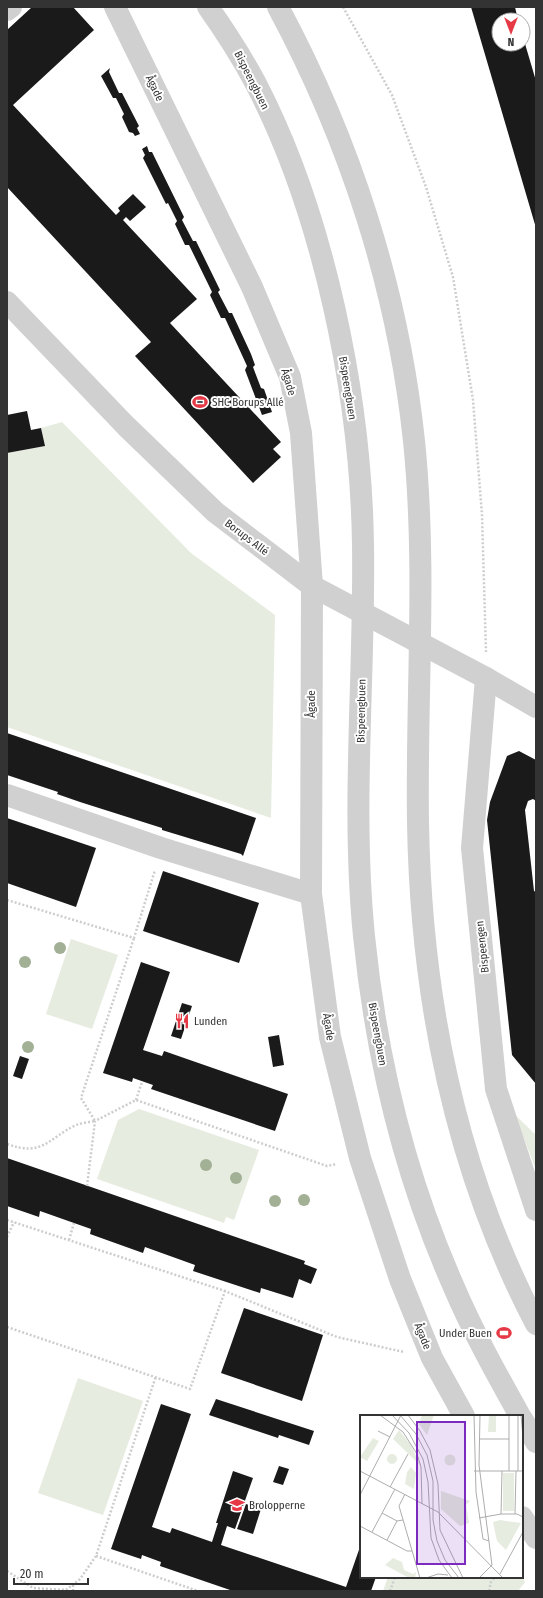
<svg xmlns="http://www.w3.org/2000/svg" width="543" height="1598" font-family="'Fira Sans Condensed',sans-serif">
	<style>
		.green { fill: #e6ecdf }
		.building { fill: #1a1a1a }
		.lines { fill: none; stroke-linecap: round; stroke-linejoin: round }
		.path { stroke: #cdcdcd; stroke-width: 2.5; stroke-dasharray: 2 2; stroke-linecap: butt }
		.minor { stroke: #d0d0d0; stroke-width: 22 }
		.tree { fill: #a2b095 }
		.labels { text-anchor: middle; stroke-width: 4; stroke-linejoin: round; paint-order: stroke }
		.street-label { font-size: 11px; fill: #333; stroke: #fff }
		.poi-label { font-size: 11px; fill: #333; stroke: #fff; text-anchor: start }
		.inset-road { fill: none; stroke: #adadad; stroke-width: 1 }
		.view { fill: #7b2cbf; fill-opacity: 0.15; stroke: #7b2cbf; stroke-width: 2 }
		.inset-edge { fill: none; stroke: #333; stroke-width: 2 }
	</style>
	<rect width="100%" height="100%" fill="#fff"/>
	<g class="green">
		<path d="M62 422 191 553 275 615 271 818 7 727V453L44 446 41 428Z"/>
		<path d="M71 939 118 955 92 1029 46 1014Z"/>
		<path d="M139 1109 259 1150 234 1220 226 1217 224 1223 97 1179 118 1120Z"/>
		<path d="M515 1115 536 1135V1170Z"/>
		<path d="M78 1378 143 1401 103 1515 38 1493Z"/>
		<path d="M522 1576 525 1582 518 1591H383L388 1577Z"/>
	</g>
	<g class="building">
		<path d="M32 7H73L94 30 13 105 116 215 120 211 118 208 133 194 146 207 130 221 126 217 123 220 197 299 170 323 281 442 273 449 281 457 253 483 135 356 151 342 7 187V30Z"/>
		<path d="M471 7H515L518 20H499V44H523V37L536 81V228Z"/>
		<path d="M110 68 109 72 119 93H122L139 126 137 128 140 134 135 136 133 133 129 132 122 117 124 114 116 98H113L101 76Z"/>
		<path d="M147 146 149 152H152L184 217 182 220 193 241H196L220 290 218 292 229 313H232L251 354 255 365 253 367 261 388 264 389 272 412 262 415 245 370 247 366 225 318H221L210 295 212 292 189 245H185L175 224 177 221 168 203 166 204 143 158 145 155 142 149Z"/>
		<path d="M27 411 31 430 41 428 45 446 7 453V415Z"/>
		<path d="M7 733 256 818 243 856 241 854 162 830V828L80 802 57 794 58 792 7 775Z"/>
		<path d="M519 751 536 760V801L533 799 528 801 525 810 534 891 536 892V1084L512 1055 487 820 490 802 507 756Z"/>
		<path d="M7 818 96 848 76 907 7 883Z"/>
		<path d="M163 871 259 903 239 963 143 931Z"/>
		<path d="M141 962 170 972 143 1050 162 1056 164 1051 288 1094 275 1131 151 1089 153 1085 133 1078 132 1082 103 1073Z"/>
		<path d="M182 1003 192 1006 181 1039 171 1036Z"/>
		<path d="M279 1035 284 1065 273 1067 268 1037Z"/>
		<path d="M20 1056 29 1059 22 1079 13 1076Z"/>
		<path d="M7 1158 305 1261 304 1264 317 1269 311 1284 299 1279 293 1298 261 1288 260 1293 193 1271 195 1265 145 1247 143 1253 90 1234 91 1229 40 1211 39 1217 7 1206Z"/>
		<path d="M244 1308 323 1335 302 1401 221 1373Z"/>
		<path d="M216 1399 314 1431 309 1445 279 1435 278 1438 209 1415Z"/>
		<path d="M161 1404 191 1414 152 1527 170 1533 172 1528 212 1542 218 1523H216L233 1471 253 1478 235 1529 227 1526 221 1545 346 1587 361 1544V1577H376L371 1591H233L160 1566 161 1562 142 1555 141 1559 111 1549Z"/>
		<path d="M279 1466 289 1469 283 1485 273 1482Z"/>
		<path d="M246 1504 261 1509 253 1534 237 1529Z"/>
	</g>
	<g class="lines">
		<g class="path">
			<path d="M343 7 392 95 426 187 453 277 473 400 482 515 486 652"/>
			<path d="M7 900 134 938 155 870"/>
			<path d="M136 1100 142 1082"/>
			<path d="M7 1144C43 1157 47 1139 76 1125 82 1123 89 1122 95 1121L81 1098 134 938"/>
			<path d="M87 1186 95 1121 136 1100 327 1166 337 1164"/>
			<path d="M7 1220 225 1291 337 1337 404 1352"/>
			<path d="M7 1237 14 1222"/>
			<path d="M69 1240 74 1223"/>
			<path d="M7 1327 190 1389 225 1291"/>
			<path d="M96 1556 198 1591"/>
			<path d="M7 1571 33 1588 66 1590 80 1579 96 1556 156 1376"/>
			<path d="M73 1585V1591"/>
			<path d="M390 1591 395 1577"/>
			<path d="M489 1591 491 1582 495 1577"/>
		</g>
		<g class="minor">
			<path d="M115 7 252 287 290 377 301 433 312 586 311 894 330 1037 360 1158 400 1279 432 1358 464 1416"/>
			<path d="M208 7C225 31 241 56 255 82 324 214 361 397 363 545 365 675 351 806 364 936 376 1056 404 1174 453 1285 472 1330 496 1373 520 1416"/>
			<path d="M278 7C350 141 398 289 414 441 427 568 416 695 418 823 421 997 455 1169 536 1324"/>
			<path d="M7 10 11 7"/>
			<path d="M7 302 126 426 215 512 312 586 486 678 536 707"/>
			<path d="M486 678 472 848 496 1089 536 1210"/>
			<path d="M7 795 161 848 311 894"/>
			<path d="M522 1419 536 1442"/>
			<path d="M522 1517 536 1538"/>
		</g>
	</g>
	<g class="tree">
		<circle cx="60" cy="948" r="6"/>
		<circle cx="25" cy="962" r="6"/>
		<circle cx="28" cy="1047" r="6"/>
		<circle cx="206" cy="1165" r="6"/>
		<circle cx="236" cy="1178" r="6"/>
		<circle cx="304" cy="1200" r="6"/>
		<circle cx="275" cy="1201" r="6"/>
	</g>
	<defs>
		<g id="stadium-bare" transform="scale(1.2)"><path d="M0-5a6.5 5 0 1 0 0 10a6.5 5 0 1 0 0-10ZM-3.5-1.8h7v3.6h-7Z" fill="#e63946" stroke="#fff" stroke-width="2.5" paint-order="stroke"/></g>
		<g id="restaurant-bare" transform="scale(1.2)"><path d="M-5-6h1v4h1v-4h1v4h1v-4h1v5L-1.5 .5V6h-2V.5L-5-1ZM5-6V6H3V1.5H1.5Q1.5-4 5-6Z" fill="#e63946" stroke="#fff" stroke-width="2.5" paint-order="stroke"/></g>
		<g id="school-bare" transform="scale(1.2)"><path d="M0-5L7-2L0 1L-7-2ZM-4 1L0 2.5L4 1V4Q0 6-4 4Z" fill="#e63946" stroke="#fff" stroke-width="2.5" paint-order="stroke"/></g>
	</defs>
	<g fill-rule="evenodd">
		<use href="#stadium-bare" x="200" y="402"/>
		<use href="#restaurant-bare" x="182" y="1021"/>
		<use href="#stadium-bare" x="504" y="1333"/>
		<use href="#school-bare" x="237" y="1505"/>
	</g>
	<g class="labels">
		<g class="street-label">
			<text transform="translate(252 80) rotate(63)" y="4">Bispeengbuen</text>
			<text transform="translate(155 88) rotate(64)" y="4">Ågade</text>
			<text transform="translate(289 382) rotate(74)" y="4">Ågade</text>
			<text transform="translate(348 388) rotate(81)" y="4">Bispeengbuen</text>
			<text transform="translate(247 537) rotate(37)" y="4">Borups Allé</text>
			<text transform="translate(311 704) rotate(-90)" y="4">Ågade</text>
			<text transform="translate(361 711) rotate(-89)" y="4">Bispeengbuen</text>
			<text transform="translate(482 947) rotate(-96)" y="4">Bispeengen</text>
			<text transform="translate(329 1027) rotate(81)" y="4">Ågade</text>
			<text transform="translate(378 1034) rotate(80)" y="4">Bispeengbuen</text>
			<text transform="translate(423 1336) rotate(68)" y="4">Ågade</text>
		</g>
		<g class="poi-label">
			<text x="212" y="406">SHC Borups Allé</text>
			<text x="194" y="1025">Lunden</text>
			<text x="492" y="1337" text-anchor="end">Under Buen</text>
			<text x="249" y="1509">Brolopperne</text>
		</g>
	</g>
	<g transform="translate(360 1415)">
		<rect width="163" height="163" fill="#fff"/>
		<path d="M62 0H74L67 20 59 9ZM129 0H136V17H128ZM39 15 51 30 60 50 33 24ZM13 23 19 26 7 46 0 42ZM27 44a5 5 0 1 1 10 0a5 5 0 1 1-10 0ZM84.5 45a5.5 5.5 0 1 1 11 0a5.5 5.5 0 1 1-11 0ZM51 52 56 58 54 74 45 69 47 57ZM143 58H154V96H143ZM81 76 110 86 106 90 109 108 100 111 81 94ZM140 105 161 108 146 135 137 126 133 107ZM33 143 42 147 44 155 53 159 56 157 55 163H49L25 150Z" fill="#e6ecdf"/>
		<path class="inset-road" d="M20 0 43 17 57 39 61 52 62 89M32 0 49 18 63 44 68 67 71 123 79 145 92 163M40 0 56 19 67 40 73 66V105L77 126 85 145 99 163M48 0 60 16 70 35 78 69 80 115 103 163M114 0 116 77 123 124 129 126M120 0 119 50 132 150M158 0V56M161 0 163 22M18 16 30 22M119 24H149M0 56 78 97 143 163M114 56H163M149 56V0M30 72 48 39M45 79 39 91 60 163M0 80 41 0M22 98 37 106 43 105M141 99 142 56M155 99 156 56M119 103 141 99H157L163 102M0 111 47 136H52M12 117 35 74M27 125 37 106M140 159 163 117M66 163 78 159 88 160M119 163 132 150"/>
		<path class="view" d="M57 7H105V149H57Z"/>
		<rect width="163" height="163" class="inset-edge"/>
	</g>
	<rect width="543" height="1598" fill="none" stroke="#333333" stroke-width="16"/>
	<g transform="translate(511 32) rotate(180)"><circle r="19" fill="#ffffff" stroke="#adadad"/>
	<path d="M0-3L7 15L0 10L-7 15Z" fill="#e63946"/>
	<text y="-6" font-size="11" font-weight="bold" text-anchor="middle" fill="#333333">N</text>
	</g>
	<path d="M14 1578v6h74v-6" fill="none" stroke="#333333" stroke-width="2"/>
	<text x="20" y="1578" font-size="12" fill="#333333" stroke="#ffffff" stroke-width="3" paint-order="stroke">20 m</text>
</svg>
